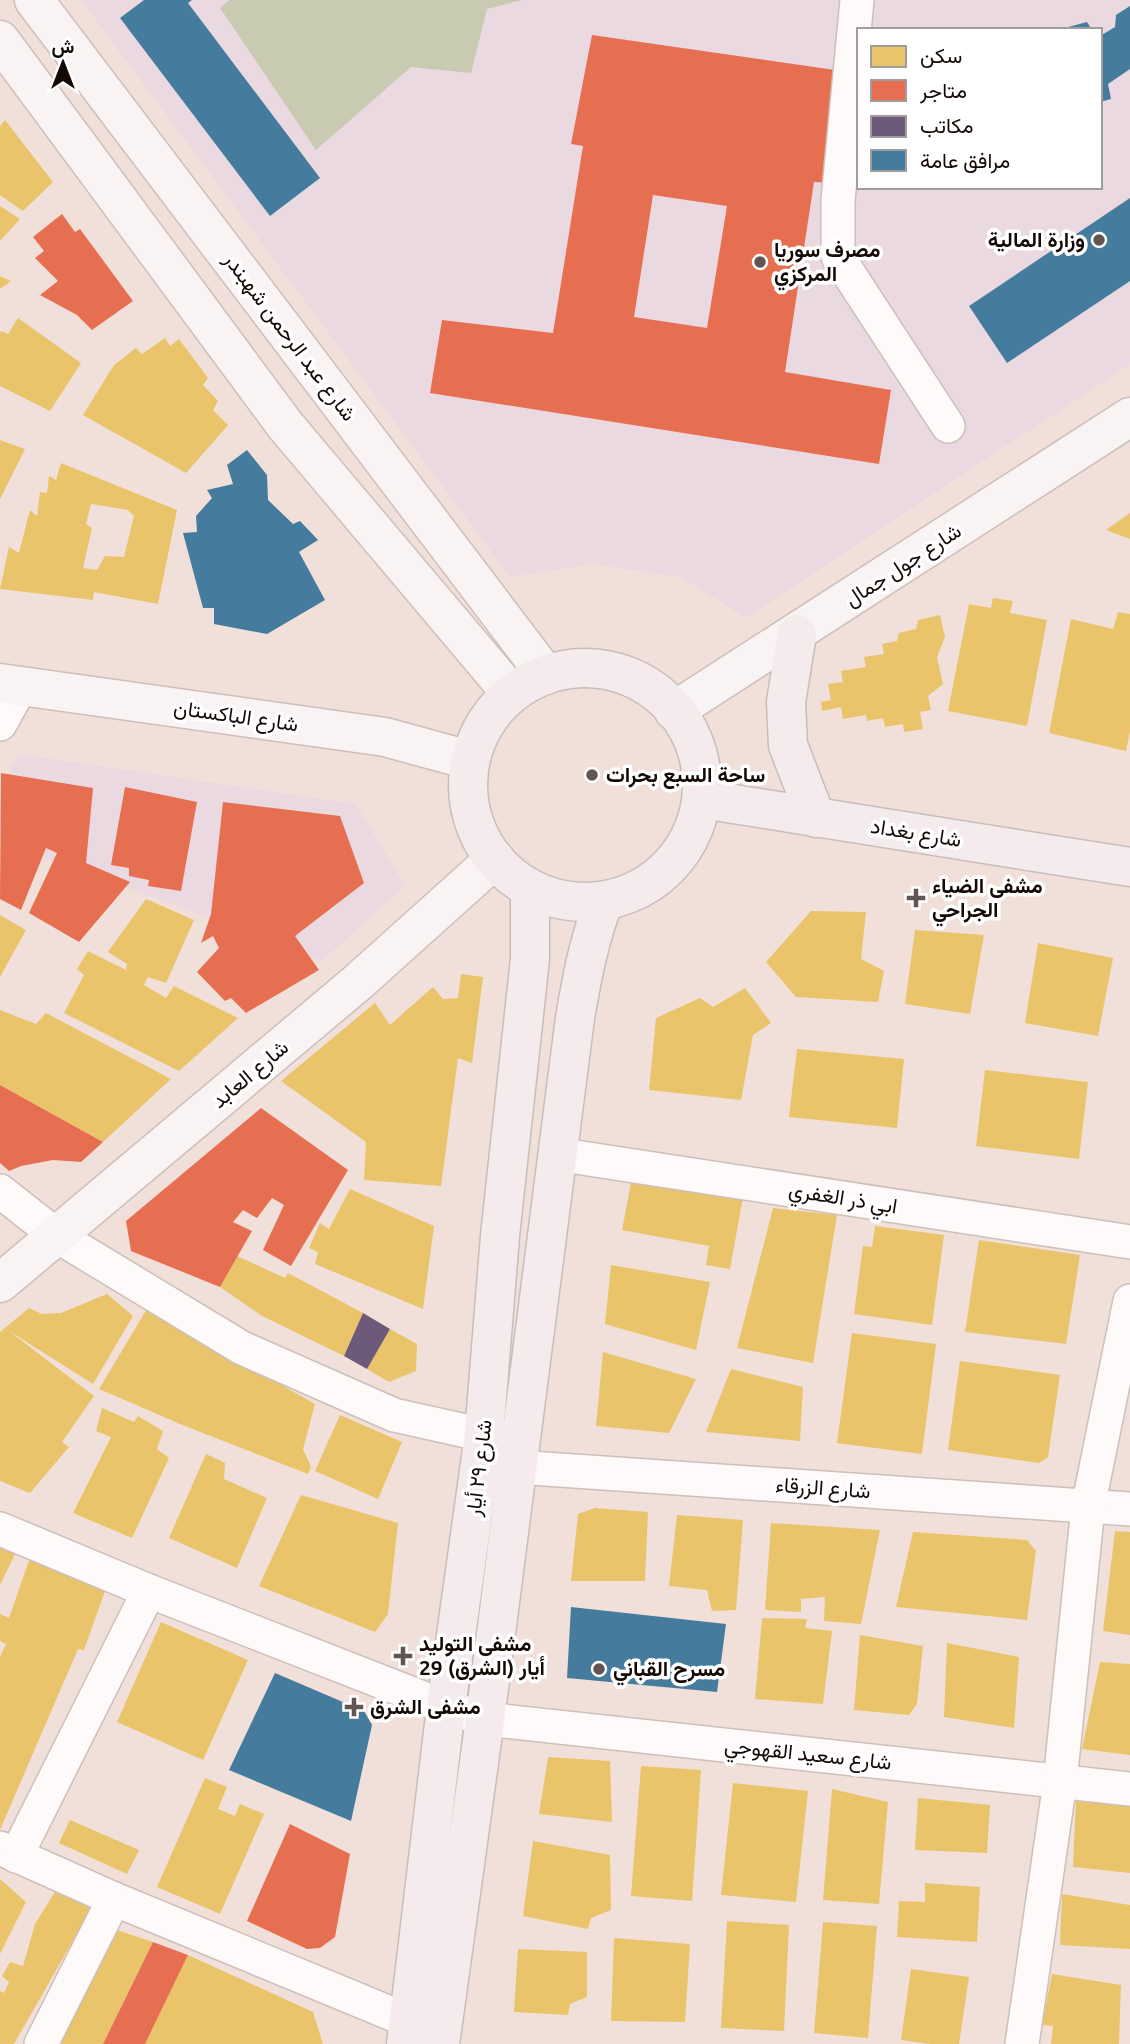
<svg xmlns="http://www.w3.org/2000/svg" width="1130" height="2044" font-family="Ubuntu,Vazirmatn,sans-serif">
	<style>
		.commercial { fill: #ead9e0; fill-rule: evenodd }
		.green { fill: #c8cbb2 }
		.homes { fill: #e9c46a; fill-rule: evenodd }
		.shops { fill: #e76f51; fill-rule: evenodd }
		.offices { fill: #6d597a }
		.public { fill: #457b9d }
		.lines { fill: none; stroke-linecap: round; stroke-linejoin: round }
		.minor-casing { stroke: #cdbfba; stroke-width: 36 }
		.secondary-casing { stroke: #cdbfba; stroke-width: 41 }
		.primary-casing { stroke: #c7bebb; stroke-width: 41 }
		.minor { stroke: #fdfaf9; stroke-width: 33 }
		.secondary { stroke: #f9f3f3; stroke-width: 38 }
		.primary { stroke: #f5eaec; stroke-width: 38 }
		.poi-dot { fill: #625450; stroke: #fff; stroke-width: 2.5 }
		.labels { text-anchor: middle; stroke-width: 7; stroke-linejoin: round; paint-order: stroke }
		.poi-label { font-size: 21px; font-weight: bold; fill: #150906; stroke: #fff; text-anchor: start }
		.street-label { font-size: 21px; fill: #150906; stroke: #fff }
	</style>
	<rect width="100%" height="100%" fill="#f1e0da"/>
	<g class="commercial">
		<path d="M81 0H1130V364L746 618 680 577 592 564 510 577ZM859 30H1100V187H859Z"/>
		<path d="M19 754 356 804 405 886 322 961 0 840V787Z"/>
	</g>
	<path class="green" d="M229 0H522L487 9 471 73 411 67 316 150 220 8Z"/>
	<g class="homes">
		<path d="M5 120 53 182 23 211 0 195V126Z"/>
		<path d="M0 206 20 219 0 241Z"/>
		<path d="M0 276 11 281 0 289Z"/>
		<path d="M18 318 81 363 50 411 0 386V333L1 331 8 334Z"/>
		<path d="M165 338 170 346 179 339 208 378 203 385 218 401 213 410 228 425 186 473 83 415 114 365 136 348 142 354Z"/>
		<path d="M0 440 25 449 0 499Z"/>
		<path d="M61 463 177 510 158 604 94 592 93 600 0 589 9 547 19 553 30 510 37 516 40 492 47 493 49 476 56 480ZM91 504 128 510 134 516 124 557 105 556 97 570 83 568 92 528 86 524Z"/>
		<path d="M1130 513V539L1106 530Z"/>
		<path d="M993 598 1013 601 1010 613 1047 620 1027 726 948 711 969 604 991 608Z"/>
		<path d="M1118 612 1130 614V731L1126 751 1049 733 1071 619 1113 629Z"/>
		<path d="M940 615 945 637 937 657 943 684 928 696 931 710 920 712 923 729 904 732 903 724 885 727 883 718 867 721 866 715 843 719 841 707 822 711 821 702 831 700 828 684 843 682 841 671 866 667 864 657 884 654 882 644 897 641 899 633 916 629 918 620Z"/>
		<path d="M146 899 194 920 166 983 148 977 144 985 166 998 174 986 238 1018 179 1071 64 1013 84 975 77 969 88 951 126 970 127 964 108 952Z"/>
		<path d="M811 911 866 912 861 959 884 971 878 1002 796 997 766 962Z"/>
		<path d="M0 915 26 930 0 977Z"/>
		<path d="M915 930 984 935 970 1014 905 1004Z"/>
		<path d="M1038 943 1113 958 1098 1036 1025 1023Z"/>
		<path d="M461 974 483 977 472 1063 458 1058 441 1186 364 1180 366 1142 281 1081 375 1003 390 1025 433 987 443 999 458 998Z"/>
		<path d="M745 988 771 1023 753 1035 741 1100 649 1090 656 1018 700 998 713 1007Z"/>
		<path d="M0 1010 36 1024 46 1013 171 1079 103 1142 0 1085Z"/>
		<path d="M797 1049 904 1059 897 1128 789 1117Z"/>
		<path d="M985 1070 1088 1082 1079 1159 976 1146Z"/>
		<path d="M632 1178 743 1197 730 1269 706 1265 709 1246 622 1230Z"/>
		<path d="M350 1189 434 1226 423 1309 315 1264 318 1252 309 1248 320 1223 329 1229Z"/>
		<path d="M773 1208 837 1215 813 1363 737 1348Z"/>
		<path d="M875 1226 944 1235 932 1325 854 1314 863 1246 872 1247Z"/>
		<path d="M979 1240 1080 1255 1066 1344 965 1332Z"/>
		<path d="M237 1256 285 1278 288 1273 363 1313 344 1356 262 1316 220 1287Z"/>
		<path d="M611 1265 710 1282 696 1350 605 1324Z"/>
		<path d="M107 1294 133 1316 93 1384 9 1331 94 1396 62 1442 69 1447 30 1493 0 1481V1332L29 1308 42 1314 61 1313Z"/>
		<path d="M147 1309 315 1404 303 1449 311 1467 308 1474 180 1424 99 1389Z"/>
		<path d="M390 1329 417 1344 416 1371 389 1382 367 1369Z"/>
		<path d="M852 1333 936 1344 922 1454 837 1443Z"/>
		<path d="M603 1352 696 1379 669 1433 596 1426Z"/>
		<path d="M960 1361 1060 1375 1048 1457 1039 1463 948 1450Z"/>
		<path d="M731 1369 803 1387 800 1441 706 1432Z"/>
		<path d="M102 1408 134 1422 138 1416 163 1431 157 1449 169 1458 132 1538 73 1513 111 1437 96 1431Z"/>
		<path d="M340 1415 402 1442 378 1499 315 1471Z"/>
		<path d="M206 1454 225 1463 224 1479 267 1498 237 1568 169 1538Z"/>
		<path d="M301 1495 398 1523 388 1614 375 1632 259 1586Z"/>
		<path d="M595 1508 648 1512 645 1581H571L578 1514Z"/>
		<path d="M677 1515 743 1520 736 1610 712 1611 707 1590 669 1586Z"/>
		<path d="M771 1523 880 1530 861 1624 824 1621 825 1597 801 1599V1612L765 1610Z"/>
		<path d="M1115 1531 1130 1532V1635L1103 1631Z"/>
		<path d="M913 1532 1027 1540 1036 1551 1027 1620 896 1607Z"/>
		<path d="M0 1535 20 1544 0 1585Z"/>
		<path d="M33 1549 72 1575 105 1591 84 1650 78 1649 0 1830V1657L6 1644 0 1641V1614L9 1618Z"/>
		<path d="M762 1618 807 1619 805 1628 832 1631 823 1704 755 1699Z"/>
		<path d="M161 1622 248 1660 203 1760 117 1722Z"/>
		<path d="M860 1635 923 1646 917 1704 909 1715 854 1710Z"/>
		<path d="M947 1643 1019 1657 1014 1728 944 1717Z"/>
		<path d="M1100 1662 1130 1664V1755L1082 1749Z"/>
		<path d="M548 1757 610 1761 612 1822 539 1814Z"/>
		<path d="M641 1766 701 1770 692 1901 631 1896Z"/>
		<path d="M205 1778 227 1787 218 1809 235 1816 240 1804 264 1814 220 1914 157 1887Z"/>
		<path d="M733 1783 808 1791 796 1902 721 1895Z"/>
		<path d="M832 1789 888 1802 879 1904 823 1900Z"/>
		<path d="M918 1798 990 1805 987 1853 915 1850Z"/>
		<path d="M1076 1798 1130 1804V1873L1073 1867Z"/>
		<path d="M70 1820 139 1850 127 1874 59 1843Z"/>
		<path d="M533 1841 610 1855 611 1910 591 1918 588 1929 523 1916Z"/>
		<path d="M0 1879 26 1902 0 1954Z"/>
		<path d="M925 1883 980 1887 977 1942 897 1937 899 1901 925 1902Z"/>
		<path d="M56 1890 91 1909 14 2044H0V1991L4 1993 9 1982 2 1976 10 1962 23 1966 35 1924Z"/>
		<path d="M1062 1894 1130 1905V1949L1060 1945Z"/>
		<path d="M727 1921 789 1925 784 2031 721 2028Z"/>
		<path d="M823 1922 877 1926 868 2038 814 2033Z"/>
		<path d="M117 1930 153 1942 103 2044H55Z"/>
		<path d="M614 1938 690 1944 685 2022 611 2021Z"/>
		<path d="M518 1949 587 1952V1997L570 2004 568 2015 514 2012Z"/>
		<path d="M188 1955 313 2012 323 2044H145Z"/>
		<path d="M911 1969 969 1977 959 2044H930L901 2040Z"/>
		<path d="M1052 1974 1121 1985 1119 2044H1051L1053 2026 1042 2025Z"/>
	</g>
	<g class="shops">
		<path d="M592 35 849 72 833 183 814 182 785 372 891 390 879 464 430 393 442 320 553 333 583 146 571 144ZM653 195 727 206 707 328 634 317Z"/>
		<path d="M62 214 75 232 80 229 133 301 92 330 77 315 40 295 58 281 35 258 44 251 33 237Z"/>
		<path d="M1 773 93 788 86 863 130 882 79 942 29 913 57 853 46 848 21 910 0 899Z"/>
		<path d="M125 787 197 802 181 891 148 886 149 880 129 876V868L111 865Z"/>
		<path d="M223 802 340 816 364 883 295 936 319 970 246 1013 231 998 225 1001 197 972 219 948 213 936 201 943 211 914Z"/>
		<path d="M0 1085 103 1142 81 1162 53 1160 21 1166 9 1171 0 1163Z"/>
		<path d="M261 1108 348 1170 291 1266 263 1250 284 1205 272 1198 257 1218 243 1210 233 1222 252 1231 220 1287 131 1251 126 1221Z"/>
		<path d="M290 1824 350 1854 335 1937 320 1948 307 1949 247 1921Z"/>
		<path d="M153 1942 188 1955 145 2044H103Z"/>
	</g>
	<path class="offices" d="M363 1313 390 1329 367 1369 344 1356Z"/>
	<g class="public">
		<path d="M144 0H192L188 3 320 178 270 216 120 18Z"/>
		<path d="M1130 6V69L1108 84 1111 99 1100 102V36L1115 27 1116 15Z"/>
		<path d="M1087 22 1092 30H1061V29Z"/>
		<path d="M1130 198V281L1007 363 969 306Z"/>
		<path d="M247 450 267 475 268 500 293 524 300 521 318 540 299 552 325 600 267 634 214 624V608H203L183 533 197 532 196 516 212 498 207 490 233 484 227 465Z"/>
		<path d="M571 1607 726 1624 717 1692 567 1678Z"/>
		<path d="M275 1673 364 1711 372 1725 351 1821 229 1770Z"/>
	</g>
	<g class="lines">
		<g class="minor-casing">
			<g id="minor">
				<path d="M857 0 838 200V257L948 426"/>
				<path d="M0 724 21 686"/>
				<path d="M556 1154 1130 1242"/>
				<path d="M0 1191 57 1236 242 1348 394 1415 484 1435"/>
				<path d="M516 1467 1130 1509"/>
				<path d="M0 1529 149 1591 446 1707 485 1719 1130 1789"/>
				<path d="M0 1848 114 1899 409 2021"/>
				<path d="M16 1856 149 1591"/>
				<path d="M41 2044 114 1899"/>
				<path d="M1022 2044 1060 1782 1088 1507 1130 1301"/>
			</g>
		</g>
		<g class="secondary-casing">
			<g id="secondary">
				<path d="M34 0 546 675"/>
				<path d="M0 40 285 425 511 693"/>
				<path d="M0 683 385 737 469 760"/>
				<path d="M674 711 1130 417"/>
				<path d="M0 1283 357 983 495 859"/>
			</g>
		</g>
		<g class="primary-casing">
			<g id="primary">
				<path d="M797 634 786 702 788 745 816 818"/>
				<circle cx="585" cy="785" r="117"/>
				<path d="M702 799 1130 867"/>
				<path d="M406 2044 446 1707 484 1435 500 1236 530 959V890"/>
				<path d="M440 2044 485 1719 575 1018C582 977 589 940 604 901"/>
			</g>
		</g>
		<use href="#minor" class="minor"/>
		<use href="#secondary" class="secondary"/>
		<use href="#primary" class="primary"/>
	</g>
	<g class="poi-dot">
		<circle cx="1099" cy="240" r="7"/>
		<circle cx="760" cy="262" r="7"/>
		<circle cx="592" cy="775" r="7"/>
		<path d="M912.5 887.5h7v7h7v7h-7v7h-7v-7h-7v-7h7z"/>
		<path d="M399.5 1645.5h7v7h7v7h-7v7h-7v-7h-7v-7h7z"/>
		<circle cx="599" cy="1669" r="7"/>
		<path d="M350.5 1696.5h7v7h7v7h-7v7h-7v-7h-7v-7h7z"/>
	</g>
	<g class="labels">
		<g class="poi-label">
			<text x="1085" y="247" text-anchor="end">وزارة المالية</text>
			<text x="774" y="257">مصرف سوريا<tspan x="774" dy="24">المركزي</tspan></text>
			<text x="606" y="782">ساحة السبع بحرات</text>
			<text x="932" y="893">مشفى الضياء<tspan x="932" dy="24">الجراحي</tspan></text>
			<text x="419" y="1651">مشفى التوليد<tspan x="419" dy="24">29 أيار (الشرق)</tspan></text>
			<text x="613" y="1676">مسرح القباني</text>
			<text x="370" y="1714">مشفى الشرق</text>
		</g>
		<g class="street-label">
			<text transform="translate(290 337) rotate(53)" y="7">شارع عبد الرحمن شهبندر</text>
			<text transform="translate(903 565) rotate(-33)" y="7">شارع جول جمال</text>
			<text transform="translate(236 716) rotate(8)" y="7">شارع الباكستان</text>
			<text transform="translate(916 833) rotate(9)" y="7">شارع بغداد</text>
			<text transform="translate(250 1074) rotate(-40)" y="7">شارع العابد</text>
			<text transform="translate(843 1198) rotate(9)" y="7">ابي ذر الغفري</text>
			<text transform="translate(479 1468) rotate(-83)" y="7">شارع ٢٩ أيار</text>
			<text transform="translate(823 1488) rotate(4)" y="7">شارع الزرقاء</text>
			<text transform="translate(808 1754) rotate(6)" y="7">شارع سعيد القهوجي</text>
		</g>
	</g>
	<rect x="857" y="28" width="245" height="161" fill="#ffffff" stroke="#a19d9b" stroke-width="2"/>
	<rect x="871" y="46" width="35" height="21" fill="#e9c46a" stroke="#a19d9b" stroke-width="2"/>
	<text x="920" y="63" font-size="21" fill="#150906">سكن</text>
	<rect x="871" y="80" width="35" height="21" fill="#e76f51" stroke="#a19d9b" stroke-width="2"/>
	<text x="920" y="98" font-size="21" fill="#150906">متاجر</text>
	<rect x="871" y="116" width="35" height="21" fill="#6d597a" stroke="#a19d9b" stroke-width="2"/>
	<text x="920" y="133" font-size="21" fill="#150906">مكاتب</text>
	<rect x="871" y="150" width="35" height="21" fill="#457b9d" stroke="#a19d9b" stroke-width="2"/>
	<text x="920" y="168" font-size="21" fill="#150906">مرافق عامة</text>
	<g transform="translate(63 63)" stroke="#ffffff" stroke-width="5" paint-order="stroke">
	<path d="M0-5L12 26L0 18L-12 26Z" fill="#150906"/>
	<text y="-10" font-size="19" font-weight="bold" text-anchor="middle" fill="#150906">ش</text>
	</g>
</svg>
